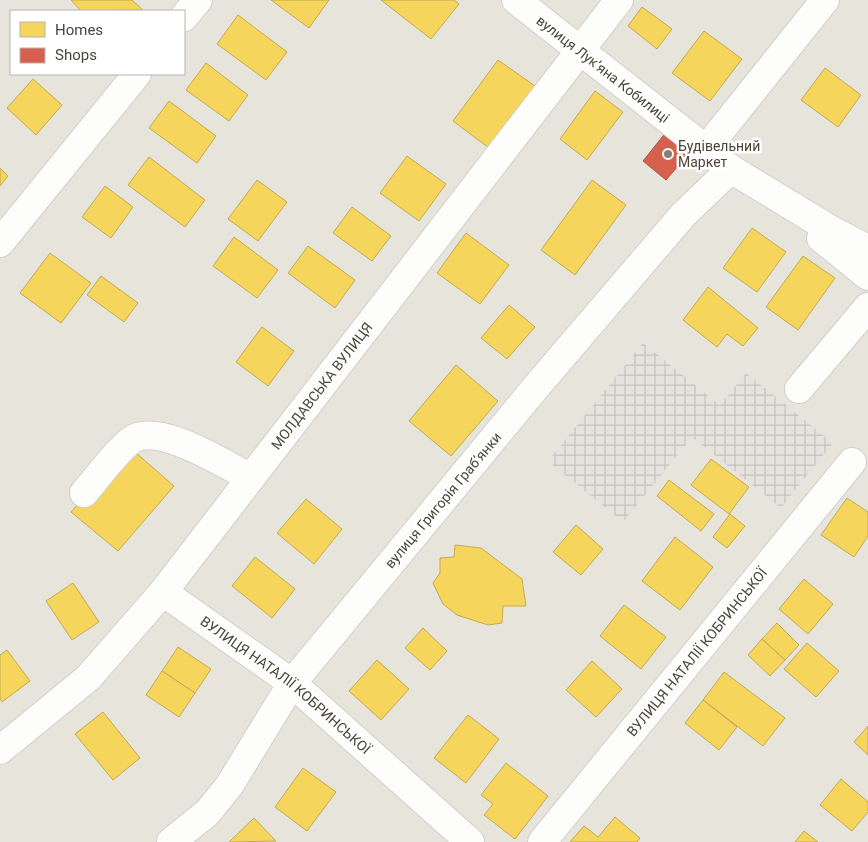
<svg xmlns="http://www.w3.org/2000/svg" width="868" height="842" font-family="Roboto,sans-serif">
	<style>
		.residential { fill: #e7e4dc; fill-rule: evenodd }
		.industrial { fill: url(#industrial-grid) }
		.homes { fill: #f6d55c; stroke: #c3aa52 }
		.shops { fill: #d6604d; stroke: #ac5847 }
		.lines { fill: none; stroke-linecap: round; stroke-linejoin: round }
		.minor-casing { stroke: #d2d0cb; stroke-width: 30 }
		.minor { stroke: #fdfdfc; stroke-width: 28 }
		.poi-dot { fill: #868178; stroke: #fff; stroke-width: 2 }
		.labels { text-anchor: middle; stroke-width: 5; stroke-linejoin: round; paint-order: stroke }
		.street-label { font-size: 14px; fill: #4b4439; stroke: #fff }
		.poi-label { font-size: 14px; fill: #4b4439; stroke: #fff; text-anchor: start }
	</style>
	<defs>
		<pattern id="industrial-grid" width="8" height="8" patternUnits="userSpaceOnUse" patternTransform="scale(1.25)"><rect width="8" height="8" fill="#e6e2de"/><path d="M0 4h8M4 0v8" fill="none" stroke="#c7c3bf"/></pattern>
	</defs>
	<rect width="100%" height="100%" fill="#f4f2ee"/>
	<g class="residential">
		<path d="M0 0H503L788 214 868 280V842H0ZM11 11H184V74H11Z"/>
		<path d="M536 0H868V241L744 168Z"/>
	</g>
	<path class="industrial" d="M643 343 720 405 746 373 833 443 781 508 692 437 623 522 548 461Z"/>
	<g class="homes">
		<path d="M71 0H132L143 10 81 11Z"/>
		<path d="M271 0H329L309 28Z"/>
		<path d="M381 0H454L459 4 431 39Z"/>
		<path d="M642 7 672 29 657 49 628 26Z"/>
		<path d="M238 15 287 52 266 80 217 44Z"/>
		<path d="M704 31 742 59 710 101 672 73Z"/>
		<path d="M498 60 535 86 489 148 453 121Z"/>
		<path d="M206 63 248 95 229 121 186 90Z"/>
		<path d="M825 68 861 95 838 127 801 100Z"/>
		<path d="M33 79 62 105 36 135 7 108Z"/>
		<path d="M595 91 623 112 587 160 560 139Z"/>
		<path d="M169 101 216 136 197 163 149 128Z"/>
		<path d="M407 156 446 184 419 221 380 193Z"/>
		<path d="M149 157 205 200 185 227 128 185Z"/>
		<path d="M0 168 8 176 0 186Z"/>
		<path d="M257 180 287 202 258 241 228 219Z"/>
		<path d="M592 180 626 205 575 275 541 250Z"/>
		<path d="M105 186 133 207 111 238 82 217Z"/>
		<path d="M352 207 391 236 372 261 333 233Z"/>
		<path d="M752 228 786 252 757 292 723 268Z"/>
		<path d="M466 233 509 265 480 304 437 273Z"/>
		<path d="M234 237 278 270 257 298 213 266Z"/>
		<path d="M308 246 355 280 335 308 288 273Z"/>
		<path d="M50 253 91 283 61 323 20 293Z"/>
		<path d="M803 256 835 278 798 330 766 307Z"/>
		<path d="M101 276 138 303 124 322 87 295Z"/>
		<path d="M708 287 758 328 743 346 727 334 717 347 683 320Z"/>
		<path d="M509 305 535 327 507 359 481 338Z"/>
		<path d="M262 327 294 351 268 386 236 362Z"/>
		<path d="M456 365 498 401 451 456 409 421Z"/>
		<path d="M128 446 174 486 118 551 71 512Z"/>
		<path d="M711 459 749 487 729 514 691 485Z"/>
		<path d="M669 480 714 514 701 531 657 496Z"/>
		<path d="M847 498 868 512V536L854 557 821 535Z"/>
		<path d="M306 499 342 529 314 564 277 533Z"/>
		<path d="M730 514 745 526 727 548 713 537Z"/>
		<path d="M576 525 603 549 581 575 553 552Z"/>
		<path d="M675 537 713 567 680 610 642 581Z"/>
		<path d="M455 545 481 548 522 579 526 606H503L502 623 488 625 457 615 443 604 433 583 440 573V558L454 557Z"/>
		<path d="M255 557 295 589 272 618 232 586Z"/>
		<path d="M804 579 833 604 808 634 779 609Z"/>
		<path d="M73 583 99 622 72 640 46 601Z"/>
		<path d="M624 605 666 637 641 669 600 636Z"/>
		<path d="M777 623 799 645 785 660 762 639Z"/>
		<path d="M423 628 447 651 430 670 405 648Z"/>
		<path d="M762 639 785 660 770 676 748 655Z"/>
		<path d="M807 643 839 671 816 697 784 669Z"/>
		<path d="M178 647 211 669 195 693 162 671Z"/>
		<path d="M7 650 30 681 2 702 0 698V655Z"/>
		<path d="M377 660 409 689 381 720 349 691Z"/>
		<path d="M592 661 622 689 596 717 566 690Z"/>
		<path d="M162 671 195 693 179 717 146 695Z"/>
		<path d="M724 672 785 718 763 746 703 700Z"/>
		<path d="M703 700 737 727 719 750 685 723Z"/>
		<path d="M103 712 140 758 113 780 75 734Z"/>
		<path d="M468 715 499 739 466 783 434 758Z"/>
		<path d="M868 726V755L854 742Z"/>
		<path d="M506 763 548 796 515 839 484 815 493 804 481 795Z"/>
		<path d="M303 768 336 792 307 831 275 807Z"/>
		<path d="M841 779 868 802V812L852 831 820 805Z"/>
		<path d="M615 817 640 838 637 842H570L584 826 598 837Z"/>
		<path d="M254 818 276 841 230 842H229Z"/>
		<path d="M804 831 818 842H795Z"/>
	</g>
	<path class="shops" d="M667 131 691 151 666 180 643 161Z"/>
	<g class="lines">
		<g class="minor-casing">
			<g id="minor">
				<path d="M516 0 731 169 833 231 868 249"/>
				<path d="M184 17 198 0"/>
				<path d="M706 149 825 0"/>
				<path d="M821 238 868 276"/>
				<path d="M0 243 137 74"/>
				<path d="M799 389 868 307"/>
				<path d="M84 493C99 476 113 455 130 441 157 420 225 465 251 478"/>
				<path id="s1" d="M163 592 292 683 470 842"/>
				<path id="s2" d="M0 750 88 678 163 592 619 0"/>
				<path d="M171 842 207 813 229 786 292 683 536 387 683 215 731 169"/>
				<path id="s3" d="M542 842 852 462"/>
			</g>
		</g>
		<use href="#minor" class="minor"/>
	</g>
	<circle class="poi-dot" cx="668" cy="154" r="5"/>
	<g class="labels">
		<g class="street-label">
			<text transform="translate(603 69) rotate(38)" y="5">вулиця Лукʼяна Кобилиці</text>
			<text dy="5" stroke="none"><textPath href="#s2" startOffset="488">МОЛДАВСЬКА ВУЛИЦЯ</textPath></text>
			<text transform="translate(443 500) rotate(-50)" y="5">вулиця Григорія Грабʼянки</text>
			<text dy="5" stroke="none"><textPath href="#s3" startOffset="245">ВУЛИЦЯ НАТАЛІЇ КОБРИНСЬКОЇ</textPath></text>
			<text dy="5" stroke="none"><textPath href="#s1" startOffset="154">ВУЛИЦЯ НАТАЛІЇ КОБРИНСЬКОЇ</textPath></text>
		</g>
		<g class="poi-label">
			<text x="678" y="151">Будівельний<tspan x="678" dy="16">Маркет</tspan></text>
		</g>
	</g>
	<rect x="10" y="10" width="175" height="65" fill="#ffffff" stroke="#b7b4b0"/>
	<rect x="20" y="22" width="25" height="15" fill="#f6d55c" stroke="#b7b4b0"/>
	<text x="55" y="35" font-size="15" fill="#4b4439">Homes</text>
	<rect x="20" y="48" width="25" height="15" fill="#d6604d" stroke="#b7b4b0"/>
	<text x="55" y="60" font-size="15" fill="#4b4439">Shops</text>
</svg>
